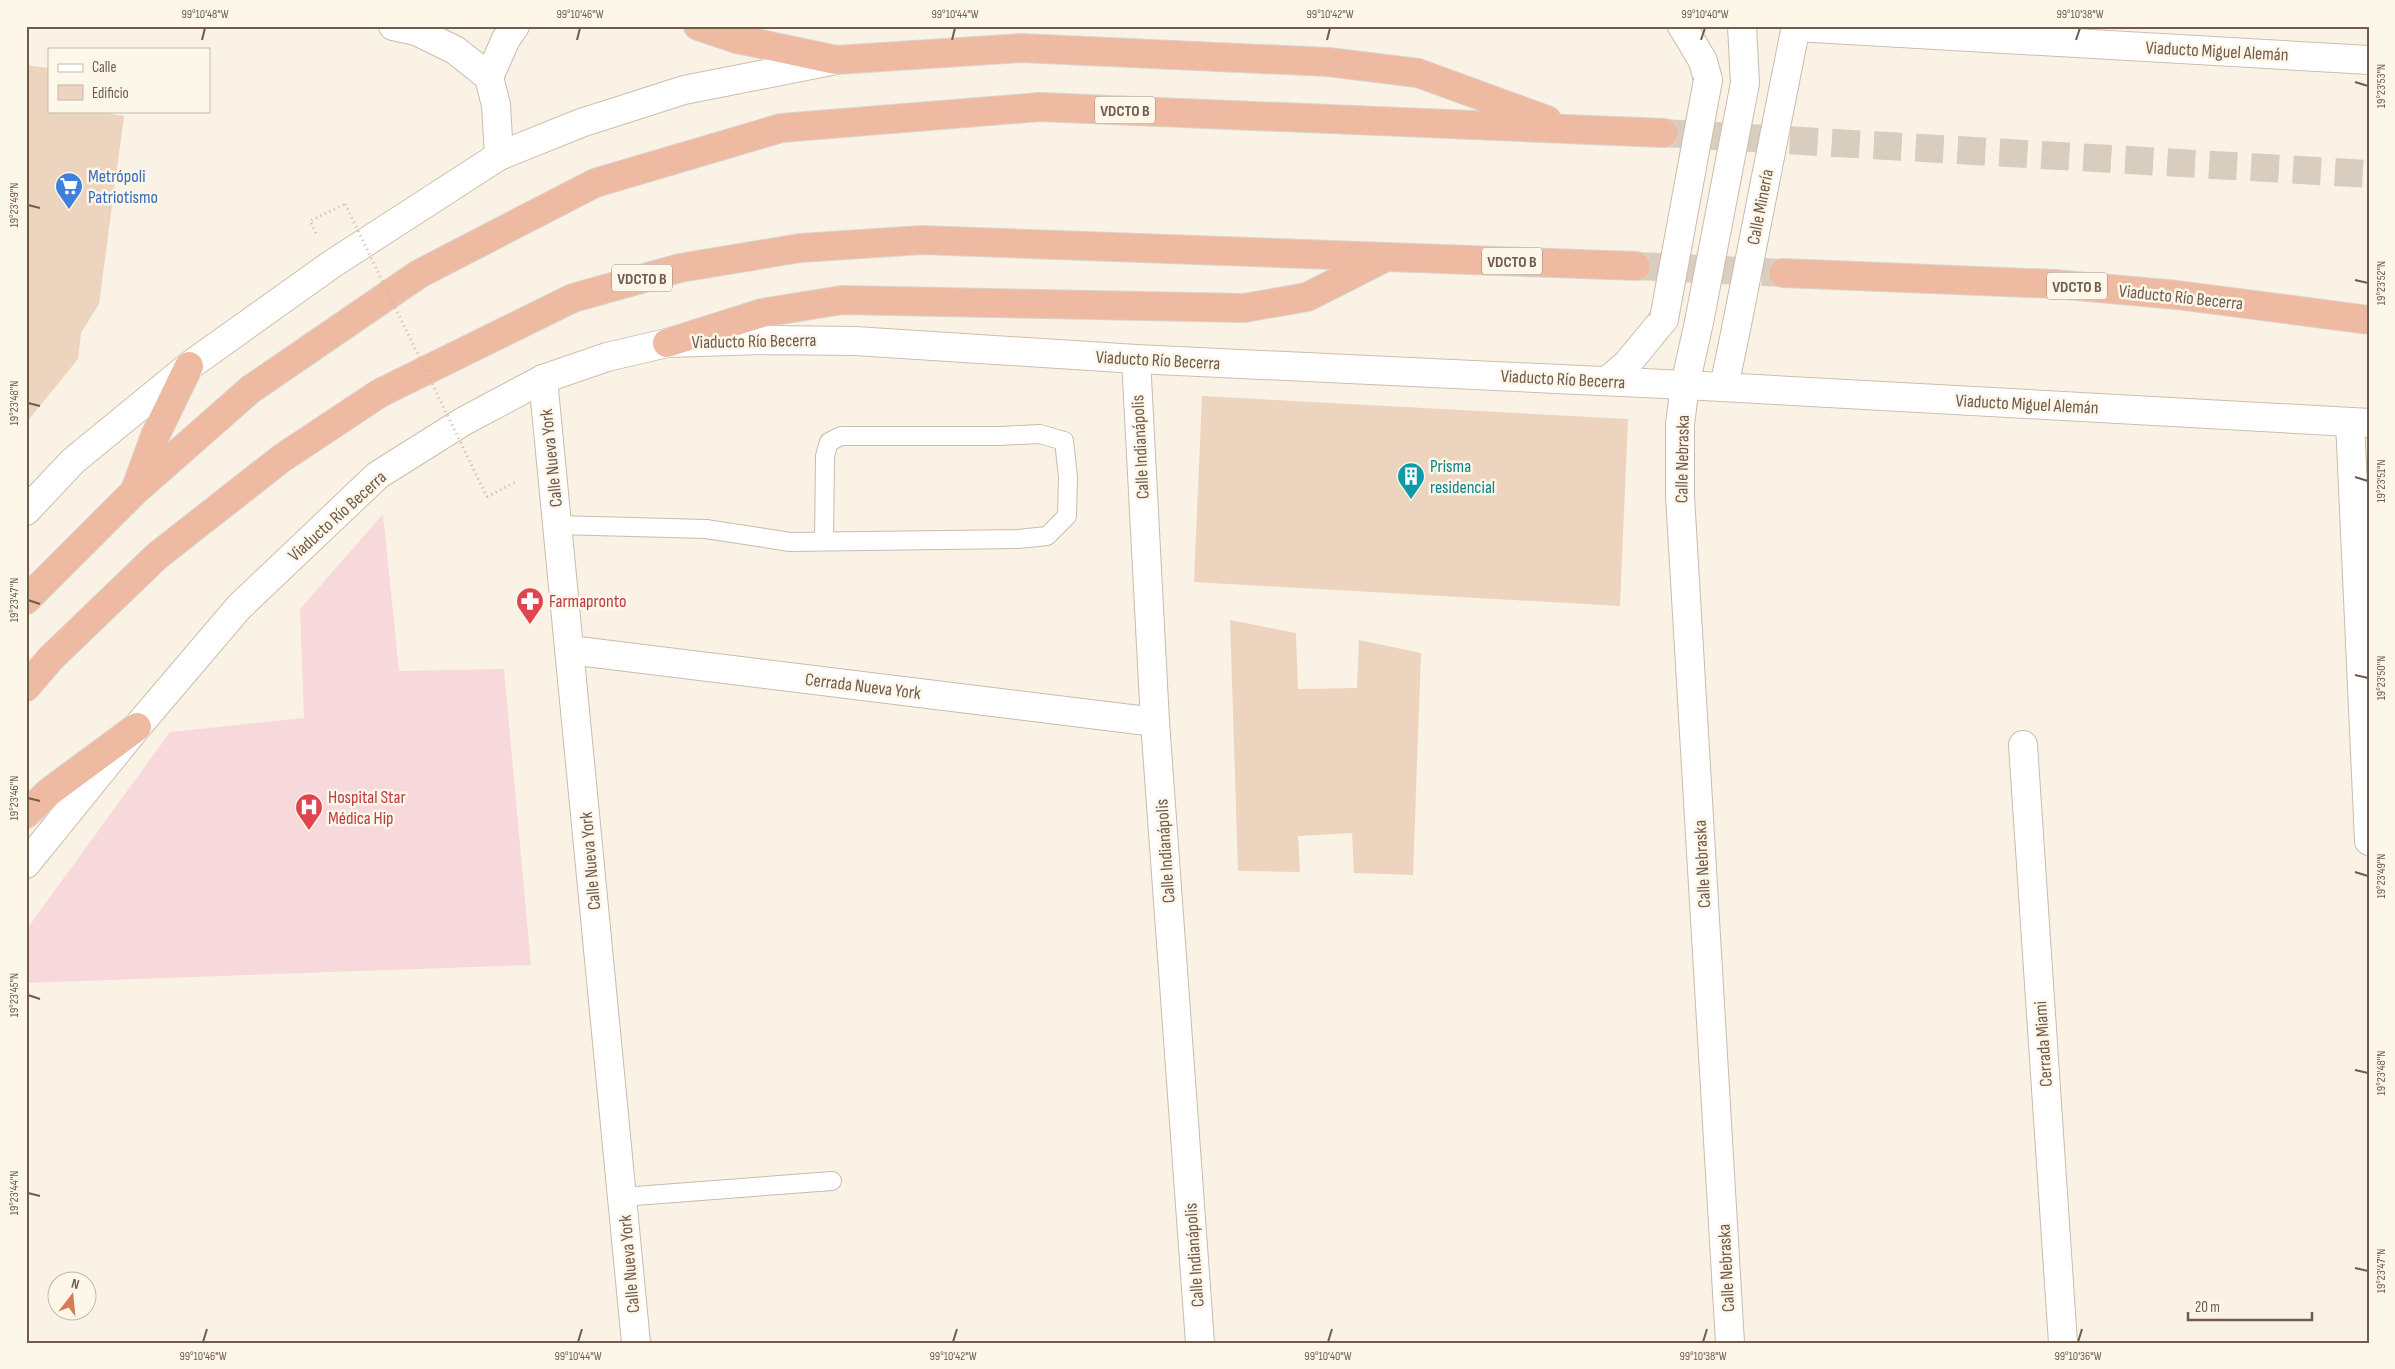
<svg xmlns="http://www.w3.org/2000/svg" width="2395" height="1369" font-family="'Sofia Sans Condensed',sans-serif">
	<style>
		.medical { fill: #f7d9db }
		.building { fill: #ecd4bf }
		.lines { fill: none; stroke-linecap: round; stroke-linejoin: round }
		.motorway-tunnel { stroke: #d8cdbf; stroke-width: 28; stroke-dasharray: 28 14; stroke-linecap: butt }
		.service-casing { stroke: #cabbac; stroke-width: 20 }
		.minor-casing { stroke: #cabbac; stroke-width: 30 }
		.tertiary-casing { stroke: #cabbac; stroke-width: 30 }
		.secondary-casing { stroke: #cfbdad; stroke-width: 30 }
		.motorway-casing { stroke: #dad4d1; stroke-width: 30 }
		.path { stroke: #d1b7a2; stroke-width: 3; stroke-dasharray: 1 4; stroke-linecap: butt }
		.service { stroke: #fff; stroke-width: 18 }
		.minor { stroke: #fff; stroke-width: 28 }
		.tertiary { stroke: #fff; stroke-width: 28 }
		.secondary { stroke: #fff; stroke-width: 28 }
		.motorway { stroke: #eebaa1; stroke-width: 28 }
		.tertiary-bridge-casing { stroke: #cabbac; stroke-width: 30; stroke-linecap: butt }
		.path-bridge { stroke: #d1b7a2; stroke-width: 3; stroke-dasharray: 1 4; stroke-linecap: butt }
		.tertiary-bridge { stroke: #fff; stroke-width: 28 }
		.ticks { fill: none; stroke: #705b4d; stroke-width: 2 }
		.labels { text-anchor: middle; stroke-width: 5; stroke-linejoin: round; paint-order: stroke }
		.shield { fill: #fdf7ea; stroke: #9a8a7c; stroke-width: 1 }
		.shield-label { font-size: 16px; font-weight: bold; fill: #705b4d }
		.street-label { font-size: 18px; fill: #705b4d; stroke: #fdf7ea }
		.shop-label { font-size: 18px; fill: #366cbe; stroke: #fdf7ea; text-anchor: start }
		.culture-label { font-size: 18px; fill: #0d838f; stroke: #fdf7ea; text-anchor: start }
		.health-label { font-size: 18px; fill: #be3a42; stroke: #fdf7ea; text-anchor: start }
		.neatline { fill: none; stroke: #705b4d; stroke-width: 2 }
		.ticks-label { font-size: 12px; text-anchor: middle; fill: #705b4d }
	</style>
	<rect width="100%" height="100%" fill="#faf3e5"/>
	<path class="medical" d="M383 514 399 671 504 669 531 965 26 983V930L170 732 304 718 300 609Z"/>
	<g class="building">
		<path d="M26 65 49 68V111H112L111 114 124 116 99 304 81 333 78 359 26 423Z"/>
		<path d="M1202 396 1628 419 1620 606 1194 582Z"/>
		<path d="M1230 620 1296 633 1298 689 1357 688 1359 640 1421 653 1413 875 1354 873 1352 833 1298 836 1300 872 1238 871Z"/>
	</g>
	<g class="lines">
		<g class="motorway-tunnel">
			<path d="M1664 133 2369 174"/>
			<path d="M1636 266 1783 273"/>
		</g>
		<g class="service-casing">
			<g id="service">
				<path d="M557 525 706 529 790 542 1018 539 1047 536 1067 516 1068 477 1064 441 1040 434 1000 436H841L829 442 825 456 824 541"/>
				<path d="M622 1197 832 1181"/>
			</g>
		</g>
		<g class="minor-casing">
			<g id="minor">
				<path d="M1136 359 1155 722 1200 1343"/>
				<path d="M2350 422 2369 841"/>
				<path d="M570 650 1155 722"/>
				<path d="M2023 745 2063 1343"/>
			</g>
		</g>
		<g class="tertiary-casing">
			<g id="tertiary">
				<path d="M393 26 416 31 455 50 489 77 496 105 499 156"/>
				<path d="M1682 26 1703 61 1708 80"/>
				<path d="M1742 26 1745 83"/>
				<path d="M489 77 506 39 515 26"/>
				<path d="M1784 86 1796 26"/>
				<path d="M1699 322 1685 385 1680 424V496L1730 1343"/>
				<path d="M543 379 636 1343"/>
				<path d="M1607 381 1627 364 1664 319"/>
				<path d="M1724 387 1737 324"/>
			</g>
		</g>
		<g class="secondary-casing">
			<g id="secondary">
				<path d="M1796 27 2369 60"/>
				<path d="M26 511 73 461 189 366 332 264 499 156 581 123 684 90 836 60"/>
				<path d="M26 864 137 727 239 607 378 475 464 421 543 379 607 357 667 343 766 340 855 341 1136 359 1685 385 2369 423"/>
			</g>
		</g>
		<g class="motorway-casing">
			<g id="motorway">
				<path d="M698 26 737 39 836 60 1021 48 1328 62 1418 73 1547 120"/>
				<path d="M1783 273 2054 284 2177 295 2369 320"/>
				<path d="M667 343 762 313 842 300 1244 308 1307 297 1386 257"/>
				<path d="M136 488 155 436 189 366"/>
				<path d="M26 600 135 491 251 389 419 274 595 183 781 128 1040 107 1664 133"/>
				<path d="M26 687 51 658 157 556 282 458 380 393 573 298 680 268 800 248 922 240 1636 266"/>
				<path d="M26 814 49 792 137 727"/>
			</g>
		</g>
		<g class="path">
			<path d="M316 233 310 221 345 204"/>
			<path d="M487 497 517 481"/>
		</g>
		<use href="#service" class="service"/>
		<use href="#minor" class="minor"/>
		<use href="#tertiary" class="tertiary"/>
		<use href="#secondary" class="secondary"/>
		<use href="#motorway" class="motorway"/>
		<g class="tertiary-bridge-casing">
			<g id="tertiary-bridge">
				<path d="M1664 319 1708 80"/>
				<path d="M1699 322 1745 83"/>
				<path d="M1737 324 1784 86"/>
			</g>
		</g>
		<path class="path-bridge" d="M345 204 487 497"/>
		<use href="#tertiary-bridge" class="tertiary-bridge"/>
	</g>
	<path class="ticks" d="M202 40 205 28M577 40 580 28M952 40 955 28M1327 40 1330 28M1701 40 1705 28M2076 40 2080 28M2355 82 2368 86M28 205 40 208M2355 280 2368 283M28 403 40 406M2355 477 2368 481M28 600 40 604M2355 675 2368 678M28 798 40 801M2355 872 2368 876M28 995 40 999M2355 1070 2368 1073M28 1193 40 1196M2355 1268 2368 1271M203 1342 207 1329M578 1342 582 1329M953 1342 957 1329M1328 1342 1332 1329M1703 1342 1707 1329M2078 1342 2082 1329"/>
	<defs>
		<g id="supermarket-pin" transform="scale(1.4375)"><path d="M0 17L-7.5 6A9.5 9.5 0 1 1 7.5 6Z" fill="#3f7fe0" stroke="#fdf7ea"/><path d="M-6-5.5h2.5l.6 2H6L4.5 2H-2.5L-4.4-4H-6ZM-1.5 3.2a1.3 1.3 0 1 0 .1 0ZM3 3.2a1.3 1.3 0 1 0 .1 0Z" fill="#fff"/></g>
		<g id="building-pin" transform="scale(1.4375)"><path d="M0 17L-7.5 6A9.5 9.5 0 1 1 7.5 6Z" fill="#0f9aa8" stroke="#fdf7ea"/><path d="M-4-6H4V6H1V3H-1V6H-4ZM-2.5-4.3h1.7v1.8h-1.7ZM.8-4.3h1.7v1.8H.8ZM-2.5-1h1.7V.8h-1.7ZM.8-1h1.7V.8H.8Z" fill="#fff"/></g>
		<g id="pharmacy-pin" transform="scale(1.4375)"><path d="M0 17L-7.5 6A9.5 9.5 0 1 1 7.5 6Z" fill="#e0444e" stroke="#fdf7ea"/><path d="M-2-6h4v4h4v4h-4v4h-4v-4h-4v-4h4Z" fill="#fff"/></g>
		<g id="hospital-pin" transform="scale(1.4375)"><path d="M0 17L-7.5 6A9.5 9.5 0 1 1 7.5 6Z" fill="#e0444e" stroke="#fdf7ea"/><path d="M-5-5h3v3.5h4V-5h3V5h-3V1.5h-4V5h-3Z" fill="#fff"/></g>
	</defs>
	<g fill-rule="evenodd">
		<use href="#supermarket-pin" x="69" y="186"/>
		<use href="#building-pin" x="1411" y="476"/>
		<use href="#pharmacy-pin" x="530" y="601"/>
		<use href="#hospital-pin" x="309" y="807"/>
	</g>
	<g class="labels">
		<g class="shield">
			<rect x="1095" y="96.5" width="60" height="27" rx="4"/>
			<rect x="1482" y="247.5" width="60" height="27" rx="4"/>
			<rect x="612" y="264.5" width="60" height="27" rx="4"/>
			<rect x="2047" y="272.5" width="60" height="27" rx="4"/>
		</g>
		<g class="shield-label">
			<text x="1125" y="116">VDCTO B</text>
			<text x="1512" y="267">VDCTO B</text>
			<text x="642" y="284">VDCTO B</text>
			<text x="2077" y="292">VDCTO B</text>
		</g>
		<g class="street-label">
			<text transform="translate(2217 51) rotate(3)" y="6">Viaducto Miguel Alemán</text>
			<text transform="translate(1760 207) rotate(-79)" y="6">Calle Minería</text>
			<text transform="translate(2181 297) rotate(6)" y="6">Viaducto Río Becerra</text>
			<text transform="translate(754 341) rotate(-1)" y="6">Viaducto Río Becerra</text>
			<text transform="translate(1158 360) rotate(3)" y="6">Viaducto Río Becerra</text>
			<text transform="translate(1563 379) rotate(3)" y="6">Viaducto Río Becerra</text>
			<text transform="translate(2027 404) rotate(3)" y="6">Viaducto Miguel Alemán</text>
			<text transform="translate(1140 447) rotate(-93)" y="6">Calle Indianápolis</text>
			<text transform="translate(551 458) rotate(-96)" y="6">Calle Nueva York</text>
			<text transform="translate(1682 459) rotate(-89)" y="6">Calle Nebraska</text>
			<text transform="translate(337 516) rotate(-42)" y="6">Viaducto Río Becerra</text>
			<text transform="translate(863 686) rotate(7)" y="6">Cerrada Nueva York</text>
			<text transform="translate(1165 851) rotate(-94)" y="6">Calle Indianápolis</text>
			<text transform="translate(590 861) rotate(-95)" y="6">Calle Nueva York</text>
			<text transform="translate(1702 864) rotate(-93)" y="6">Calle Nebraska</text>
			<text transform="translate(2043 1044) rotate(-94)" y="6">Cerrada Miami</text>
			<text transform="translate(1194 1255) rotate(-94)" y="6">Calle Indianápolis</text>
			<text transform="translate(629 1264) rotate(-95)" y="6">Calle Nueva York</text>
			<text transform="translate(1726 1268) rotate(-93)" y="6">Calle Nebraska</text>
		</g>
		<g class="shop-label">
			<text x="88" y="182">Metrópoli<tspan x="88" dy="21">Patriotismo</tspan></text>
		</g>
		<g class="culture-label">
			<text x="1430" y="472">Prisma<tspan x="1430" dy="21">residencial</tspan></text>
		</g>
		<g class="health-label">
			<text x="549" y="607">Farmapronto</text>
			<text x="328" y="803">Hospital Star<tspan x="328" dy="21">Médica Hip</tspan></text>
		</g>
	</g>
	<rect width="2395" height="1369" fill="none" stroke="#fdf7ea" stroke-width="55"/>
	<rect x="48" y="48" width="162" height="65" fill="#fdf7ea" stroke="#c5b9ab"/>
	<rect x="58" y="64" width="25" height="8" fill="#ffffff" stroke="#c5b9ab"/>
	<text x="92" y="72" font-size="15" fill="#705b4d">Calle</text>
	<rect x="58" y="85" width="25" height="15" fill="#ecd4bf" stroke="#c5b9ab"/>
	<text x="92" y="98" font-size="15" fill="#705b4d">Edificio</text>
	<g transform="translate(72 1296) rotate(16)"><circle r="24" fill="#fdf7ea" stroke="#c5b9ab"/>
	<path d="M0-4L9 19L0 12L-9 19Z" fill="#d87a55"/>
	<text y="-8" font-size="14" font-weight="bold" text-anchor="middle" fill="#705b4d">N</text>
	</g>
	<path d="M2188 1312v8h124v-8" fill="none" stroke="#705b4d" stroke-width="2.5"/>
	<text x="2195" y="1312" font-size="15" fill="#705b4d" stroke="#fdf7ea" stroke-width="4" paint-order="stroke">20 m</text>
	<rect x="28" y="28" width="2340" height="1314" class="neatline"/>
	<g class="ticks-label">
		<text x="205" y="18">99°10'48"W</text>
		<text x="580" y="18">99°10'46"W</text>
		<text x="955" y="18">99°10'44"W</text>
		<text x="1330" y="18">99°10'42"W</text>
		<text x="1705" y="18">99°10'40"W</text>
		<text x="2080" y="18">99°10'38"W</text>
		<text transform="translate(2381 86) rotate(-90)" y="4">19°23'53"N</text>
		<text transform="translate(14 205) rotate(-90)" y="4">19°23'49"N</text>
		<text transform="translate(2381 283) rotate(-90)" y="4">19°23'52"N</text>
		<text transform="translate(14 403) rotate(-90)" y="4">19°23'48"N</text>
		<text transform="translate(2381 481) rotate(-90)" y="4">19°23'51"N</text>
		<text transform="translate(14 600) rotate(-90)" y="4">19°23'47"N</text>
		<text transform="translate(2381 678) rotate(-90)" y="4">19°23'50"N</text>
		<text transform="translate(14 798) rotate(-90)" y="4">19°23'46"N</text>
		<text transform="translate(2381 876) rotate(-90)" y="4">19°23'49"N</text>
		<text transform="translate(14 995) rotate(-90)" y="4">19°23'45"N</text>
		<text transform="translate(2381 1073) rotate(-90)" y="4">19°23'48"N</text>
		<text transform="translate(14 1193) rotate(-90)" y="4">19°23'44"N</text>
		<text transform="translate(2381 1271) rotate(-90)" y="4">19°23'47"N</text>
		<text x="203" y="1360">99°10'46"W</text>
		<text x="578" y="1360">99°10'44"W</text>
		<text x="953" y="1360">99°10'42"W</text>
		<text x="1328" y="1360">99°10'40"W</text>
		<text x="1703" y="1360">99°10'38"W</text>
		<text x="2078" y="1360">99°10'36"W</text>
	</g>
</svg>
